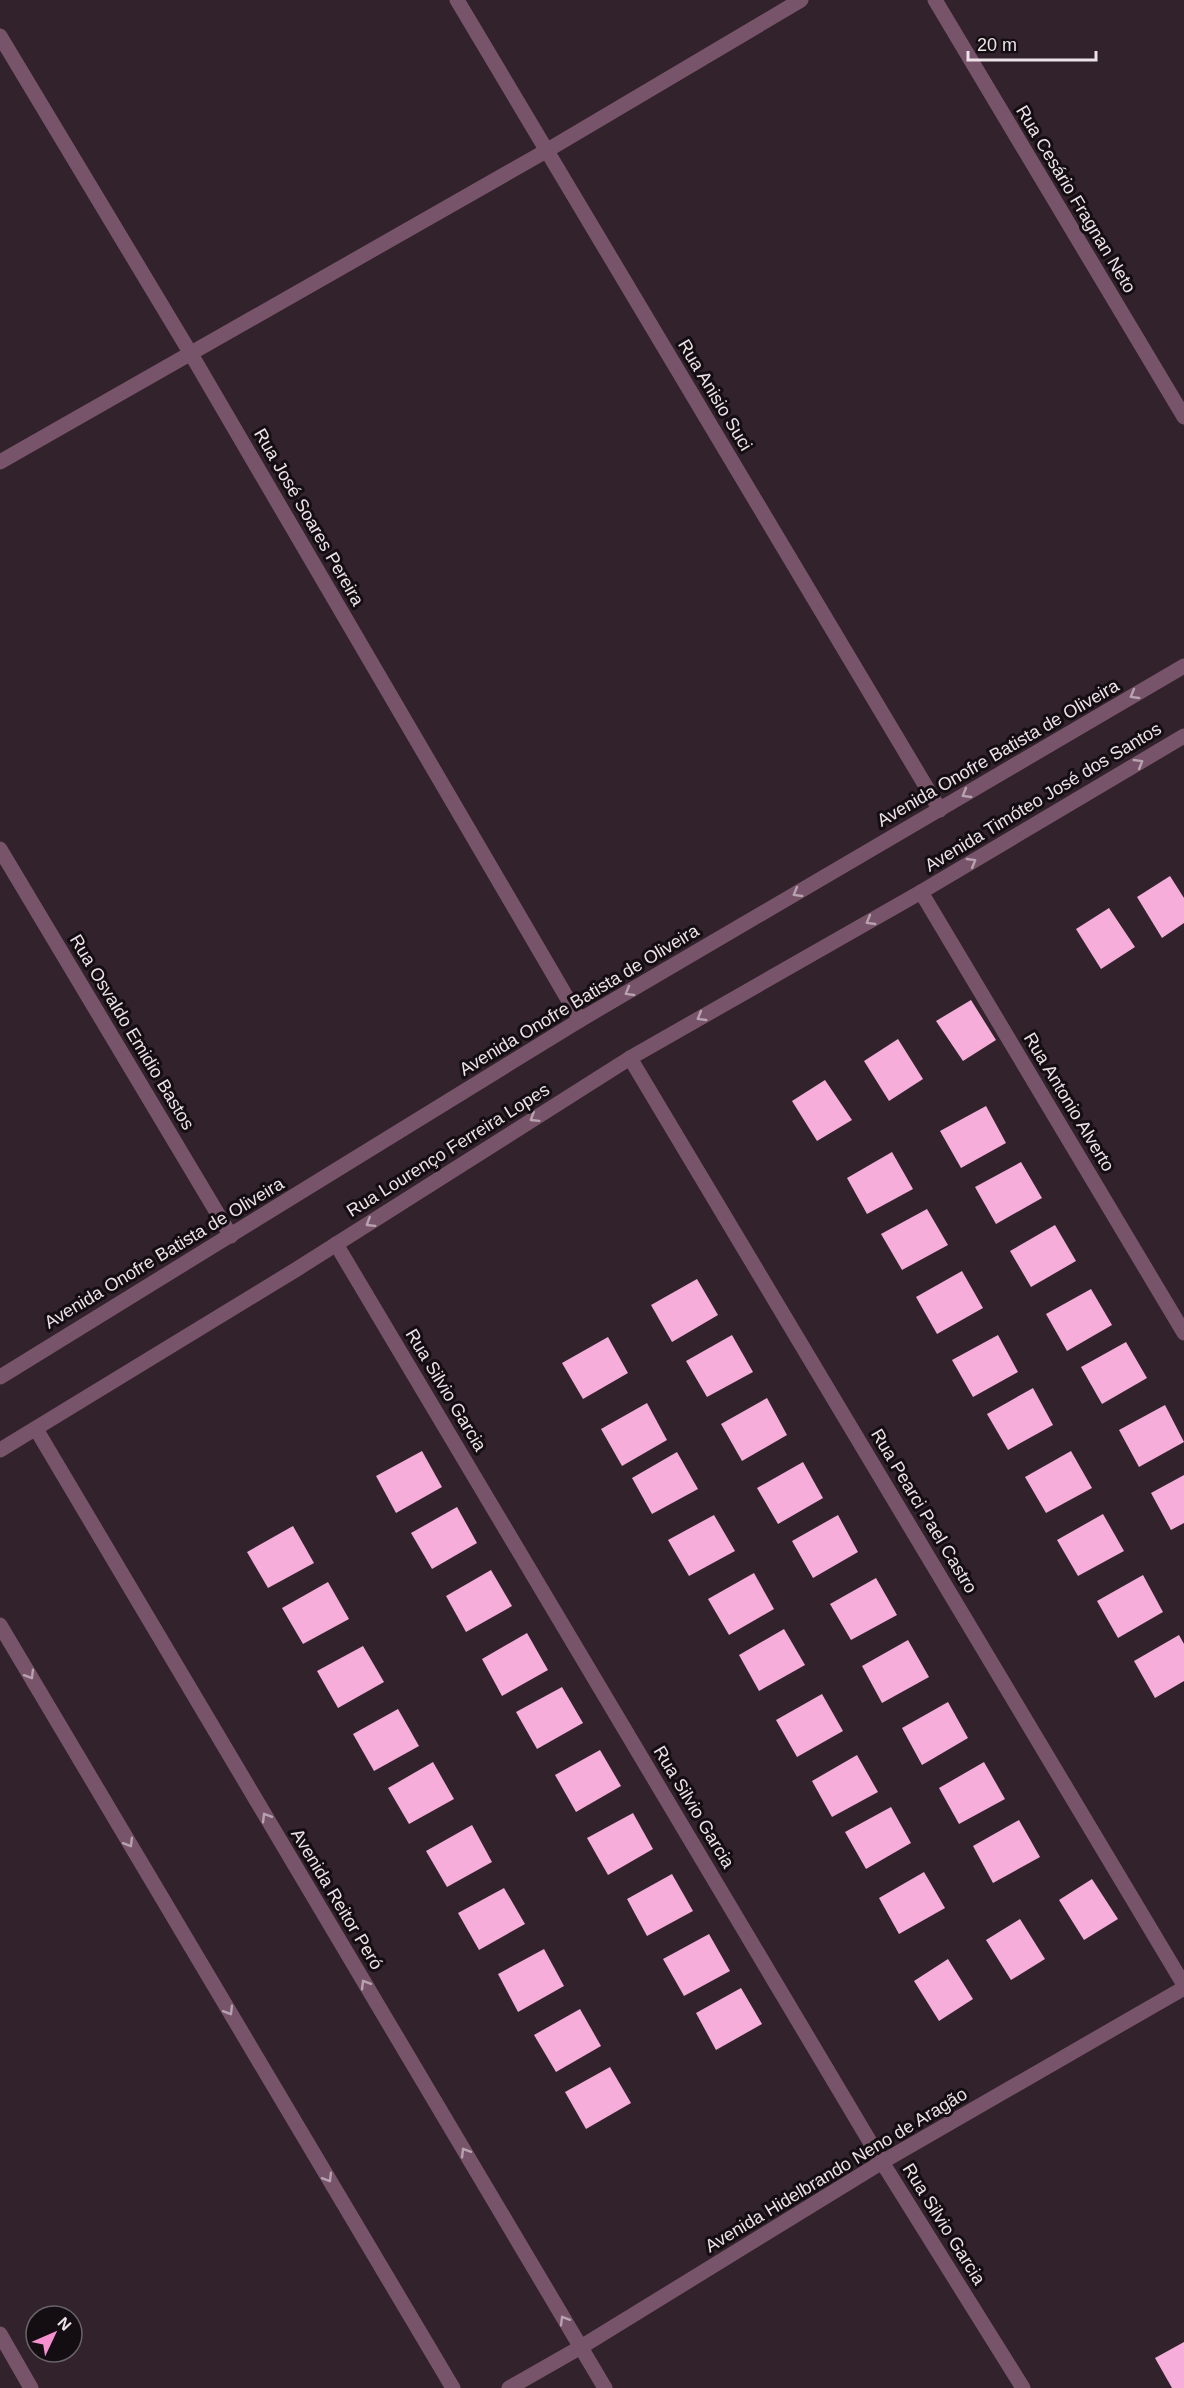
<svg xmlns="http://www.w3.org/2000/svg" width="1184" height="2388" font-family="Helvetica,sans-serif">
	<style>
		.building { fill: #f6adda }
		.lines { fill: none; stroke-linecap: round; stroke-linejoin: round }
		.minor { stroke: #78546a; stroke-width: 15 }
		.tertiary { stroke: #78546a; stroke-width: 15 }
		.oneway { stroke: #b8a2af }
		.labels { text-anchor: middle; stroke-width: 6; stroke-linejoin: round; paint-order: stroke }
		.street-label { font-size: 18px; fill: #ece2e7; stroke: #140e12 }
	</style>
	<rect width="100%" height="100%" fill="#31222b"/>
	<g class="building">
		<path d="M1170 876 1184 898V923L1162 938 1137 897Z"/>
		<path d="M1109 908 1135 947 1101 969 1076 929Z"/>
		<path d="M971 1000 996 1040 963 1061 936 1021Z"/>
		<path d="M898 1039 923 1079 889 1101 864 1061Z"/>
		<path d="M825 1080 852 1120 817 1141 792 1101Z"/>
		<path d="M986 1106 1006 1143 961 1168 940 1131Z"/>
		<path d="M892 1152 913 1189 867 1214 847 1178Z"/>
		<path d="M1021 1162 1042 1198 996 1224 975 1187Z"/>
		<path d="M927 1209 948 1245 902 1270 881 1234Z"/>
		<path d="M1055 1225 1076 1261 1031 1287 1010 1251Z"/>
		<path d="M962 1271 983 1308 937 1334 916 1297Z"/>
		<path d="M697 1279 718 1315 672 1342 651 1305Z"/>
		<path d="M1091 1289 1112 1325 1067 1351 1046 1314Z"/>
		<path d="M732 1335 753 1372 707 1397 686 1361Z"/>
		<path d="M998 1335 1018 1372 973 1397 952 1360Z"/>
		<path d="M608 1337 628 1373 583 1399 562 1363Z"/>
		<path d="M1126 1342 1147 1378 1102 1404 1081 1367Z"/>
		<path d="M1033 1388 1053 1425 1008 1450 987 1414Z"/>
		<path d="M767 1398 787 1435 742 1461 721 1424Z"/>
		<path d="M647 1403 667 1440 622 1466 601 1429Z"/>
		<path d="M1165 1405 1184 1442 1139 1467 1119 1430Z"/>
		<path d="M422 1451 442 1487 396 1513 376 1476Z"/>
		<path d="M1071 1451 1092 1488 1046 1513 1025 1477Z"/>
		<path d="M677 1452 698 1489 652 1514 632 1478Z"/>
		<path d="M803 1462 823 1498 778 1524 757 1488Z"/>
		<path d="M1184 1475V1523L1171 1530 1151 1493Z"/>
		<path d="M457 1507 477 1543 432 1569 411 1533Z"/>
		<path d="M1103 1514 1124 1551 1078 1576 1057 1540Z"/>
		<path d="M714 1515 735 1551 689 1576 668 1540Z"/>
		<path d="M838 1515 858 1552 813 1578 792 1541Z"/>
		<path d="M293 1526 314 1563 268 1588 247 1552Z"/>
		<path d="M491 1570 512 1606 466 1632 446 1596Z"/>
		<path d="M754 1573 774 1609 729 1635 708 1599Z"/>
		<path d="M1143 1575 1163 1612 1118 1638 1097 1601Z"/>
		<path d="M876 1578 897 1615 851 1640 830 1604Z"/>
		<path d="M328 1582 349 1619 303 1644 282 1608Z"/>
		<path d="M784 1629 805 1665 759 1691 739 1655Z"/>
		<path d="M527 1633 548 1670 502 1696 482 1659Z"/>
		<path d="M1179 1635 1184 1644V1681L1155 1698 1134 1661Z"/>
		<path d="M908 1640 929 1677 882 1703 862 1666Z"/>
		<path d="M363 1646 384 1682 338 1708 317 1671Z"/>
		<path d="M562 1687 583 1723 537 1749 516 1712Z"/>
		<path d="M822 1694 843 1731 797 1757 776 1720Z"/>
		<path d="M948 1702 968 1738 922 1765 902 1728Z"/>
		<path d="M398 1709 419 1746 374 1771 353 1734Z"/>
		<path d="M600 1750 621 1786 576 1812 555 1775Z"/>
		<path d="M857 1755 878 1792 832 1817 812 1781Z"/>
		<path d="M433 1762 454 1799 409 1824 388 1788Z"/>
		<path d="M984 1762 1005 1799 959 1824 939 1788Z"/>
		<path d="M891 1807 911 1843 866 1869 845 1832Z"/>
		<path d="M633 1813 653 1849 608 1875 587 1838Z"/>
		<path d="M1019 1820 1040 1857 993 1883 973 1846Z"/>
		<path d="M472 1825 492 1862 447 1887 426 1851Z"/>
		<path d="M924 1872 945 1908 899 1934 879 1898Z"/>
		<path d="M672 1874 693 1911 647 1936 627 1899Z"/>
		<path d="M1092 1879 1118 1919 1084 1940 1059 1900Z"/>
		<path d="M504 1888 525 1924 479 1950 458 1913Z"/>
		<path d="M1020 1919 1045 1959 1011 1980 986 1940Z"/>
		<path d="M709 1934 730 1971 684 1996 663 1959Z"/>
		<path d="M544 1949 564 1986 518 2012 498 1974Z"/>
		<path d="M948 1959 973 1999 939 2021 914 1981Z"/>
		<path d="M741 1988 762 2024 716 2050 696 2013Z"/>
		<path d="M580 2009 601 2046 556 2072 534 2035Z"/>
		<path d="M610 2067 631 2103 586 2129 565 2092Z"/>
		<path d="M1184 2342V2388H1172L1155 2358Z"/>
	</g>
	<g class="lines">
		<g class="minor">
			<path d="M457 0 940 810"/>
			<path d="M935 0 1184 417"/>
			<path d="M0 36 191 354 580 1020"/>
			<path d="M0 462 546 151 801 0"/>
			<path d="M0 849 231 1236"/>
			<path d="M921 892 1184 1333"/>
			<path d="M630 1058 1184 1985"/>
			<path d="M336 1244 882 2162 1023 2388"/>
			<path d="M0 2334 31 2388"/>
			<path d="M509 2388 581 2347 882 2162 1184 1988"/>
		</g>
		<g class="tertiary">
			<path d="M0 1377 580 1020 1184 666"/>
			<path d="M36 1429 605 2388"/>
			<path d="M0 1450 297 1269 630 1058 921 892 1184 736"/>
			<path d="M0 1625 453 2388"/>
		</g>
	</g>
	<defs><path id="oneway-chevron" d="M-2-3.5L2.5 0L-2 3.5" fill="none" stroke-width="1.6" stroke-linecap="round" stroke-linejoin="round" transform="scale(1.5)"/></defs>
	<g class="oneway">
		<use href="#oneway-chevron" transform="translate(1134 695) rotate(150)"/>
		<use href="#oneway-chevron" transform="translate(1139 763) rotate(-31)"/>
		<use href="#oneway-chevron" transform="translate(966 794) rotate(150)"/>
		<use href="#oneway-chevron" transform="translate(972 862) rotate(-30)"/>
		<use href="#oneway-chevron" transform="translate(797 893) rotate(150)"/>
		<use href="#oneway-chevron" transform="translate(870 921) rotate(150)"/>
		<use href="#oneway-chevron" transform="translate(629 992) rotate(150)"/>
		<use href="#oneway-chevron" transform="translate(701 1017) rotate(150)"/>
		<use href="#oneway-chevron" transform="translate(534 1118) rotate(148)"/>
		<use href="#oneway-chevron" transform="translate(370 1223) rotate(148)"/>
		<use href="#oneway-chevron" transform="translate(30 1675) rotate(59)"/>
		<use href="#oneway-chevron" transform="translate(266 1817) rotate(-121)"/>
		<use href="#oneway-chevron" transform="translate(129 1843) rotate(59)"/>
		<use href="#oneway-chevron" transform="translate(365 1984) rotate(-121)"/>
		<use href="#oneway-chevron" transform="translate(229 2011) rotate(59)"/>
		<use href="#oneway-chevron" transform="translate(465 2152) rotate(-121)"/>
		<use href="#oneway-chevron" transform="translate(328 2178) rotate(59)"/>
		<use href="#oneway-chevron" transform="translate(564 2320) rotate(-121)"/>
	</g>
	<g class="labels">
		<g class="street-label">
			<text transform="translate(1076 199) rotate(59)" y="6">Rua Cesário Fragnan Neto</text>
			<text transform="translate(715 395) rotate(59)" y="6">Rua Anisio Suci</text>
			<text transform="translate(309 517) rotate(60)" y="6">Rua José Soares Pereira</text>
			<text transform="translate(998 753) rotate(-30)" y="6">Avenida Onofre Batista de Oliveira</text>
			<text transform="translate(1043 797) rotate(-31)" y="6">Avenida Timóteo José dos Santos</text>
			<text transform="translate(579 1000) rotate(-31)" y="6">Avenida Onofre Batista de Oliveira</text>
			<text transform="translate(132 1032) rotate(59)" y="6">Rua Osvaldo Emidio Bastos</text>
			<text transform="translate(1069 1102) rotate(59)" y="6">Rua Antonio Alverto</text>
			<text transform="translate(448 1150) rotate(-32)" y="6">Rua Lourenço Ferreira Lopes</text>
			<text transform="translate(164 1253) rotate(-31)" y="6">Avenida Onofre Batista de Oliveira</text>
			<text transform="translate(446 1390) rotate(59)" y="6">Rua Silvio Garcia</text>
			<text transform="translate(924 1511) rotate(59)" y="6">Rua Pearci Pael Castro</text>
			<text transform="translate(694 1807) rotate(59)" y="6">Rua Silvio Garcia</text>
			<text transform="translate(337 1899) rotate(59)" y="6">Avenida Reitor Peró</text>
			<text transform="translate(836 2170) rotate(-31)" y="6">Avenida Hidelbrando Neno de Aragão</text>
			<text transform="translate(944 2224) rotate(58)" y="6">Rua Silvio Garcia</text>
		</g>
	</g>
	<g transform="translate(54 2334) rotate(46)"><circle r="28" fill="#140e12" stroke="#6a6367" stroke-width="1.5"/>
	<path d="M0-4.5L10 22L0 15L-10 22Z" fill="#f690d1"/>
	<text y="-9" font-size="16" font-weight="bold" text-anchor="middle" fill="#ece2e7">N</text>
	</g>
	<path d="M968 51v9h128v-9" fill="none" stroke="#ece2e7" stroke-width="3"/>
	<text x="977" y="51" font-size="18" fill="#ece2e7" stroke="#140e12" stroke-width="4.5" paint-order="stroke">20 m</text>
</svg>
